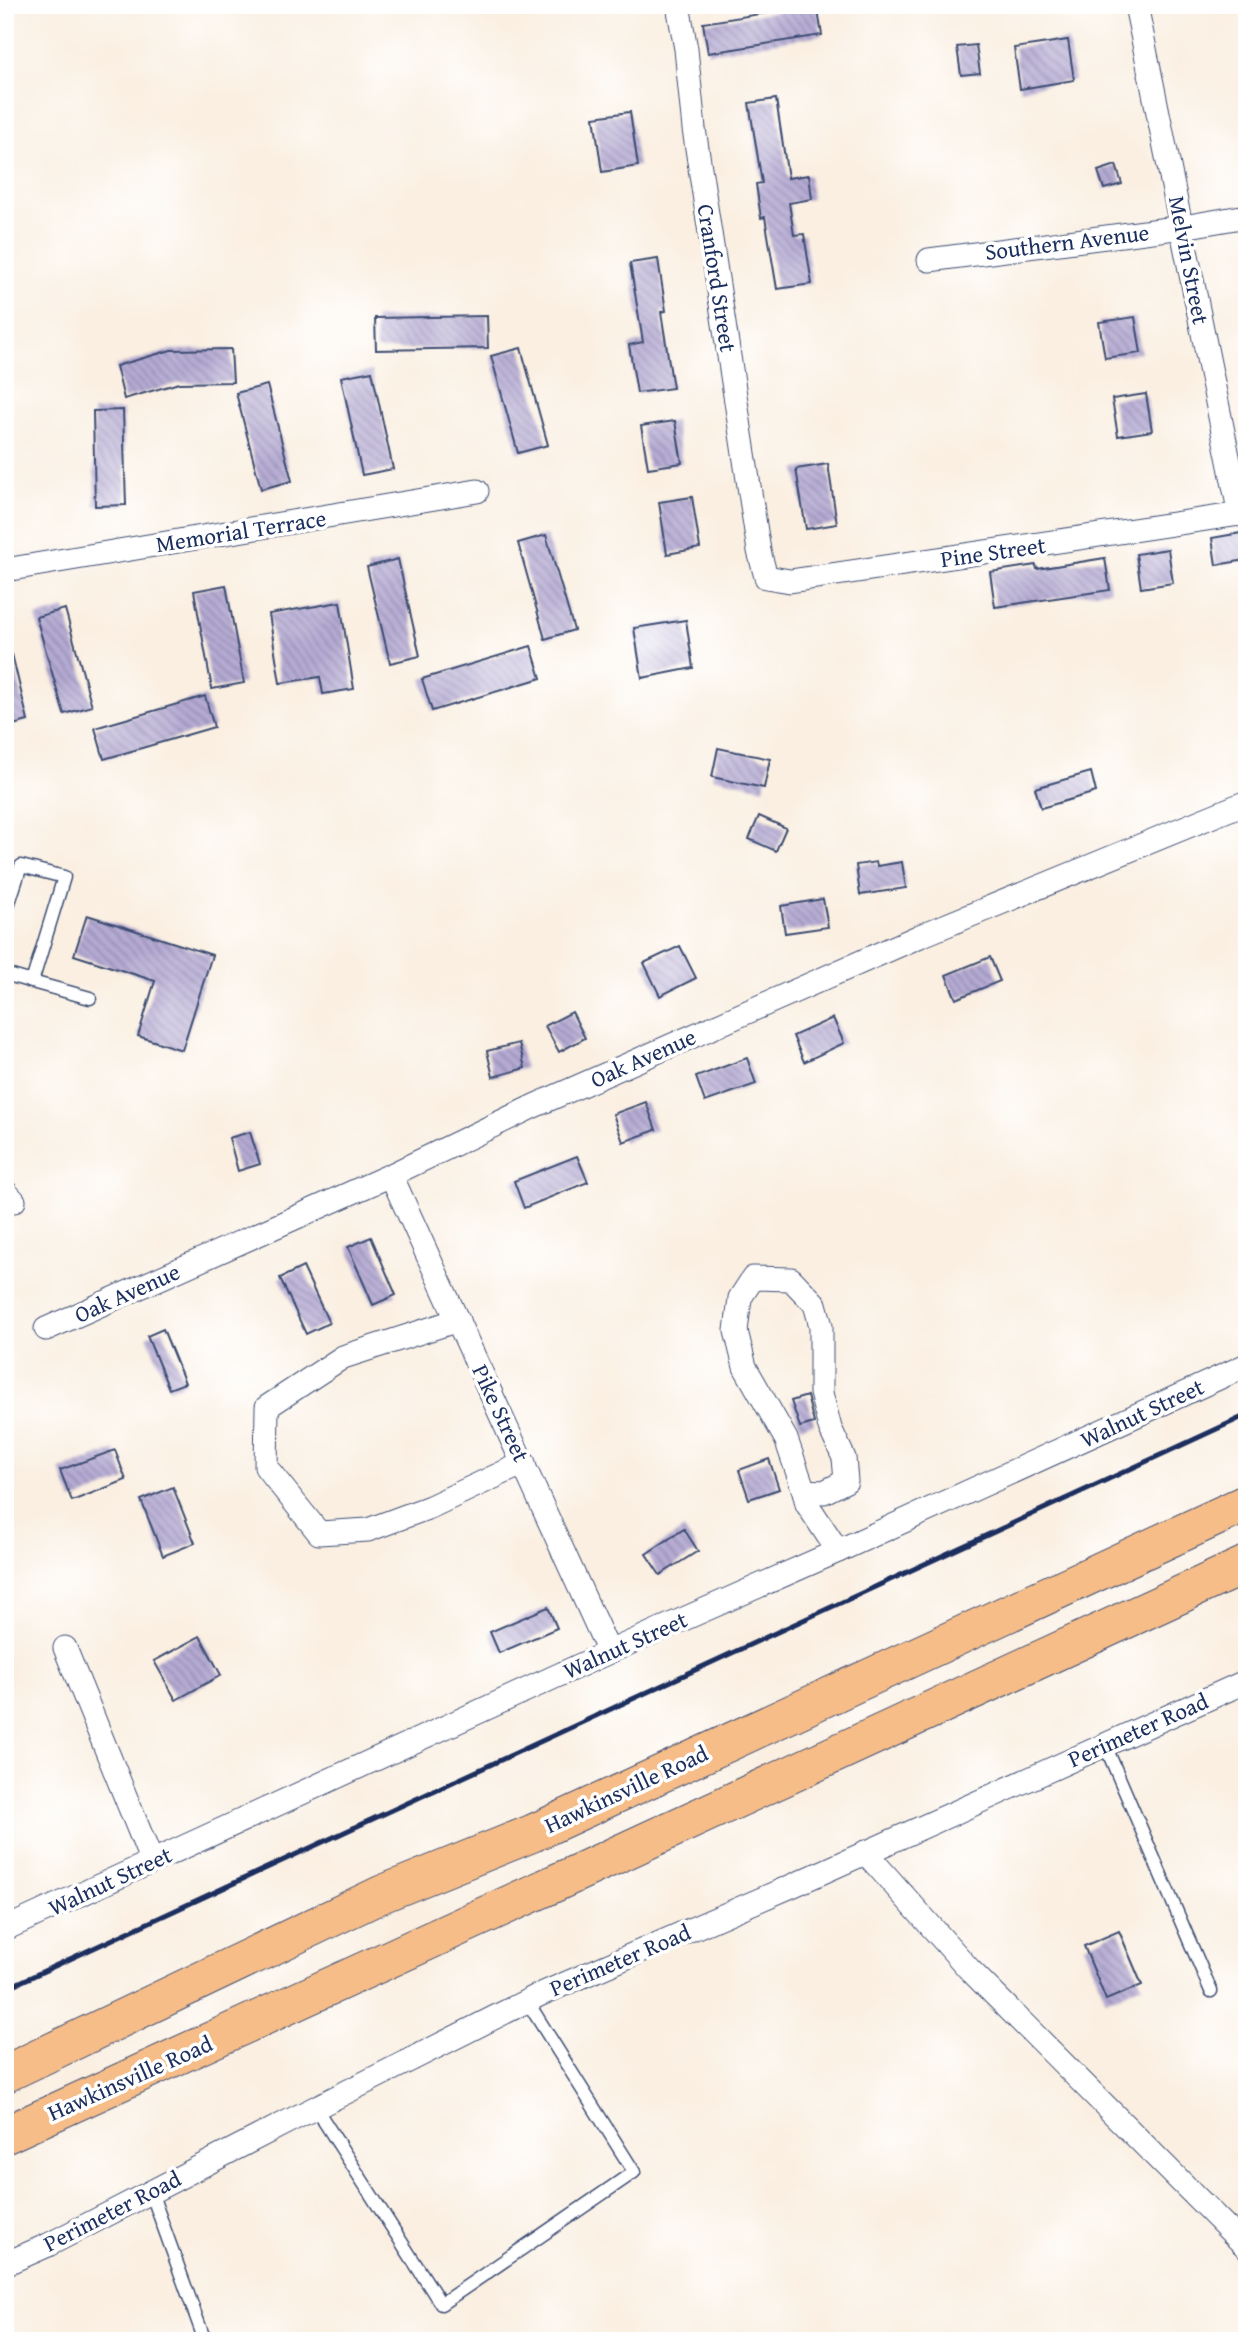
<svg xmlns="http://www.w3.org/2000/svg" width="1252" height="2346" font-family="'Gentium Book Plus',serif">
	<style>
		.building { fill: url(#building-back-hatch) }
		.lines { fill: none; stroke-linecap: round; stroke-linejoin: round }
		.lane-casing { stroke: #3c4c72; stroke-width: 15 }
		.street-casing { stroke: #3c4c72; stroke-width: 25 }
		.primary-casing { stroke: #3c4c72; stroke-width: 39 }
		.lane { stroke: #fff; stroke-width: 12 }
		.street { stroke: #fff; stroke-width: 23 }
		.primary { stroke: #f7bd88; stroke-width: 37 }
		.rail { stroke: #1b2f5e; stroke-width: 5 }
		.labels { text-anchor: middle; stroke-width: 7; stroke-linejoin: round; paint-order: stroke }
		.street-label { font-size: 23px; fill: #1b2f5e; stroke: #fff }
	</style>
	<defs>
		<pattern id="building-back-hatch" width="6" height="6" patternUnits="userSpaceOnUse" patternTransform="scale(1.75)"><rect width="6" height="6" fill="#b5aad3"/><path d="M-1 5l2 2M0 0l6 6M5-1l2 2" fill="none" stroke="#928bae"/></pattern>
	</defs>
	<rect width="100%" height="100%" fill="#fff"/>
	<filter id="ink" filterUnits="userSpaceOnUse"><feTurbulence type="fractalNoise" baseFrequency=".0143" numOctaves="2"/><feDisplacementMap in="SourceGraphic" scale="14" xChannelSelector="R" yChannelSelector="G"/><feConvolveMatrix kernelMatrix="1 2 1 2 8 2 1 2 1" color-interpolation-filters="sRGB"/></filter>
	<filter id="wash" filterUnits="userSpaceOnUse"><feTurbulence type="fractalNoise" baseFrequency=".00686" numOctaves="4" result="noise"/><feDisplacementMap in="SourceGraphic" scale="28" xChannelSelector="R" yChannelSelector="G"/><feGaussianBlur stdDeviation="1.57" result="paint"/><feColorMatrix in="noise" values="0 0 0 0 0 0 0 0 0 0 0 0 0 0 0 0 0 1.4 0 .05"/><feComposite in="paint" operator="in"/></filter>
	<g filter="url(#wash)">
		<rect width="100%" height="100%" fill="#faefe1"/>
		<g id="blocks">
			<g class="building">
				<path d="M817 5 822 35 708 53 703 23Z"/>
				<path d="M1068 40 1074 80 1020 89 1014 48Z"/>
				<path d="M976 45 980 73 961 75 957 47Z"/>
				<path d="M776 99 788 178 809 175 812 199 789 203 794 235 804 234 812 284 777 289 765 217 761 218 756 184 762 183 749 103Z"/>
				<path d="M630 112 638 166 602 172 594 117Z"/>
				<path d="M1116 165 1122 184 1104 189 1098 171Z"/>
				<path d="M658 259 666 311 661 312 673 388 637 393 629 345 643 342 630 263Z"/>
				<path d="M487 316 488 348 376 350 375 318Z"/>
				<path d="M1135 317 1141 353 1105 358 1099 322Z"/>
				<path d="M521 348 548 445 518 453 491 356Z"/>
				<path d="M231 349 233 382 179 383 124 399 116 366 171 350Z"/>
				<path d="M372 371 393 469 362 475 341 377Z"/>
				<path d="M267 385 292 481 261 489 236 393Z"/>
				<path d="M1146 394 1152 431 1118 436 1112 399Z"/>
				<path d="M123 410 126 505 95 506 93 411Z"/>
				<path d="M675 421 682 463 648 468 641 426Z"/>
				<path d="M828 464 837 524 806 529 796 469Z"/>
				<path d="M692 497 700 548 667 554 659 502Z"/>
				<path d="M1241 533 1246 560 1216 565 1212 538Z"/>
				<path d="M546 535 574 630 545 639 518 543Z"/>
				<path d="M1168 549 1173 583 1141 588 1136 554Z"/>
				<path d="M1105 558 1110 590 995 607 990 572 1036 565 1037 569Z"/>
				<path d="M398 559 420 656 390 663 367 567Z"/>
				<path d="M226 585 244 683 212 689 194 591Z"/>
				<path d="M340 602 354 689 323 694 320 677 280 683 269 614Z"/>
				<path d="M65 609 92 706 64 714 36 617Z"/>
				<path d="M686 620 693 668 642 678 634 628Z"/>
				<path d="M531 646 541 678 432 711 422 679Z"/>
				<path d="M12 654 28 721 5 727V655Z"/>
				<path d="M205 696 214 727 104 759 95 728Z"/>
				<path d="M718 748 770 759 764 788 712 777Z"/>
				<path d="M1091 772 1096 792 1041 808 1035 788Z"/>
				<path d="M759 816 786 828 776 851 749 839Z"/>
				<path d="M876 862 877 866 902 862 906 888 860 895 856 865Z"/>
				<path d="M823 899 828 927 785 933 781 906Z"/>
				<path d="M87 915 212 955 182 1050 138 1036 155 981 74 955Z"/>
				<path d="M680 946 696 978 660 996 644 963Z"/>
				<path d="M990 957 1000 981 956 999 946 975Z"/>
				<path d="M572 1012 585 1038 559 1052 545 1026Z"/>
				<path d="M833 1018 844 1043 804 1062 793 1036Z"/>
				<path d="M519 1043 525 1068 493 1077 487 1051Z"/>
				<path d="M747 1058 756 1084 705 1102 696 1077Z"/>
				<path d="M646 1102 656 1130 623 1142 613 1114Z"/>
				<path d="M250 1132 260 1164 238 1171 229 1138Z"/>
				<path d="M577 1156 588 1182 524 1208 514 1181Z"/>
				<path d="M371 1237 396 1295 373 1305 348 1247Z"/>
				<path d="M303 1267 329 1323 306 1334 280 1278Z"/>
				<path d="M163 1329 185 1383 169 1389 147 1336Z"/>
				<path d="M807 1396 814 1423 800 1427 791 1401Z"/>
				<path d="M115 1450 126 1480 72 1501 60 1470Z"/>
				<path d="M769 1459 779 1489 749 1499 739 1470Z"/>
				<path d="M173 1487 195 1543 163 1556 141 1500Z"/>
				<path d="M684 1529 698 1551 660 1575 646 1554Z"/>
				<path d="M548 1607 557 1628 499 1653 490 1632Z"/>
				<path d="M200 1636 221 1675 176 1700 154 1661Z"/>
				<path d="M1119 1931 1142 1985 1106 2000 1084 1946Z"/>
			</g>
		</g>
	</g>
	<g filter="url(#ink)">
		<use href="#blocks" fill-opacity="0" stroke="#3c4c72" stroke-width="2"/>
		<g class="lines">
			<g class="lane-casing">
				<g id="lane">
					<path d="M5 915 21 866 64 877 32 982 5 974"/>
					<path d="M32 982 90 998"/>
					<path d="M1105 1745 1211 1991"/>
					<path d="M315 2107 441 2304 634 2172 527 2001"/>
					<path d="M151 2192 205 2341"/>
				</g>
			</g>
			<g class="street-casing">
				<g id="street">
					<path d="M678 5 686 49 694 129 759 551 766 577 790 581 1247 513"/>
					<path d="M1136 5 1240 515"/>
					<path d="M929 260 1183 227 1247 216"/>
					<path d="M5 570 477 491"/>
					<path d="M391 1175 609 1652"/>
					<path d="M5 1191 14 1201"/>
					<path d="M753 1278 791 1279 815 1304 821 1326V1393L830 1428 844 1458 846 1481 824 1492 804 1491 786 1439 745 1367 736 1331 740 1298Z"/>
					<path d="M458 1320 343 1357 267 1407 266 1467 319 1533 368 1530 430 1507 524 1463"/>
					<path d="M46 1329 391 1175 534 1106 920 936 1247 802"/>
					<path d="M804 1491 807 1504 838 1551"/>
					<path d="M65 1648 152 1862"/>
					<path d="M865 1852 969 1969 1247 2248"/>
					<path d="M5 1929 609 1652 838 1551 1247 1365"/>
					<path d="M5 2264 48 2245 287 2122 539 1995 794 1885 1247 1681"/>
				</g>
			</g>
			<g class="primary-casing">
				<g id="primary">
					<path d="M5 2074 382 1894 533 1833 1247 1503"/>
					<path d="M5 2135C420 1947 833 1754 1247 1564"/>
				</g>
			</g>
			<use href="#lane" class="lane"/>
			<use href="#street" class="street"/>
			<use href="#primary" class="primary"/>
			<path class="rail" d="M5 1989 1247 1415"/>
		</g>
	</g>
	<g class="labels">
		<g class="street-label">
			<text transform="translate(1067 242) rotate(-7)" y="8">Southern Avenue</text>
			<text transform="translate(1189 260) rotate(79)" y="8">Melvin Street</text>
			<text transform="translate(717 278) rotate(81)" y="8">Cranford Street</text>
			<text transform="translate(241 531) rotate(-9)" y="8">Memorial Terrace</text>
			<text transform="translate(993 552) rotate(-8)" y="8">Pine Street</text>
			<text transform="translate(643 1058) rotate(-24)" y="8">Oak Avenue</text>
			<text transform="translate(127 1293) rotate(-24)" y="8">Oak Avenue</text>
			<text transform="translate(501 1413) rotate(65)" y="8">Pike Street</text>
			<text transform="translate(1142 1413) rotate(-25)" y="8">Walnut Street</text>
			<text transform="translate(625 1645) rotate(-24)" y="8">Walnut Street</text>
			<text transform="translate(1138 1730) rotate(-24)" y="8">Perimeter Road</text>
			<text transform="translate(626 1789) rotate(-25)" y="8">Hawkinsville Road</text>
			<text transform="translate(110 1881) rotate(-25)" y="8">Walnut Street</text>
			<text transform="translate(620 1960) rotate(-23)" y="8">Perimeter Road</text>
			<text transform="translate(130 2078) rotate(-24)" y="8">Hawkinsville Road</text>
			<text transform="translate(112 2211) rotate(-27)" y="8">Perimeter Road</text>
		</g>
	</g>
	<rect width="1252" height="2346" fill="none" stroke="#fff" stroke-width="28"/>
</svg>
